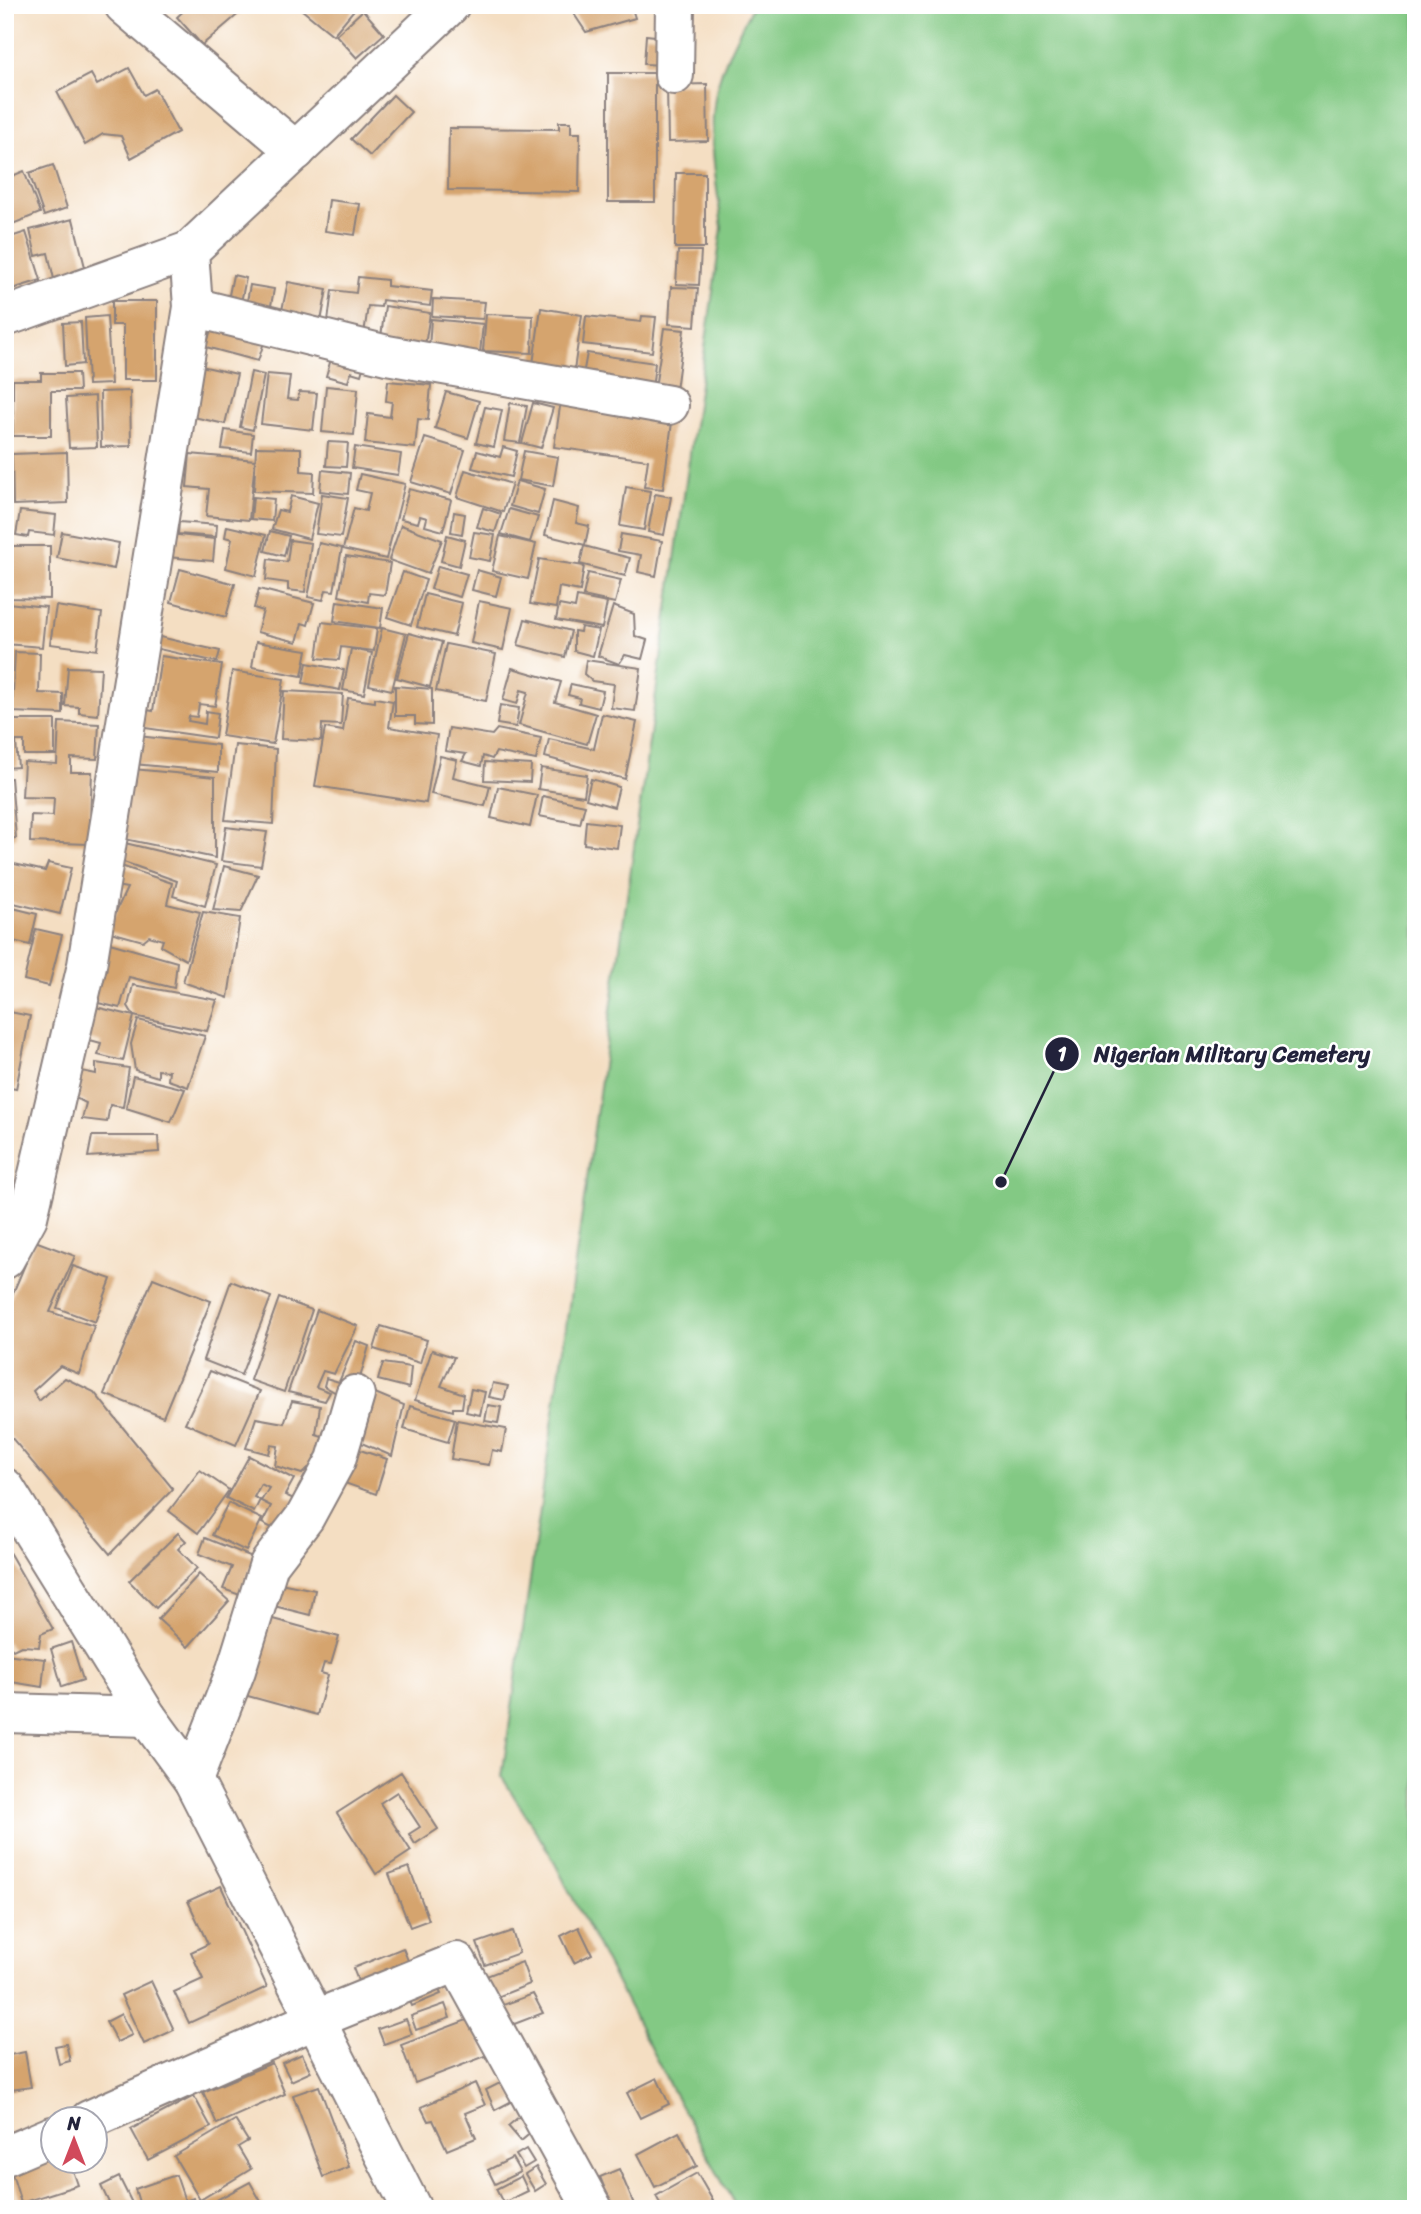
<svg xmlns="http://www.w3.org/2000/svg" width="1421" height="2214" font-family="Sriracha,sans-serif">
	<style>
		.green { fill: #83c984; stroke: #527660; stroke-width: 2 }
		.building { fill: #d5a46e }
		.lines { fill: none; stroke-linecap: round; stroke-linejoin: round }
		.minor-casing { stroke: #8b807e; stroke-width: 42 }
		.minor { stroke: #fff; stroke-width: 38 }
		.leader { fill: none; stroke: #22223b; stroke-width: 2.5 }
		.callout-dot { fill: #22223b; stroke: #fff; stroke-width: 2.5 }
		.mark-label { font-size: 21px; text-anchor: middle; font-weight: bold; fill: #fff }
		.callout-label { font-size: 23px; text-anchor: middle; font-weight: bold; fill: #22223b; stroke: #fff; stroke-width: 5; stroke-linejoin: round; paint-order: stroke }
	</style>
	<rect width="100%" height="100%" fill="#fff"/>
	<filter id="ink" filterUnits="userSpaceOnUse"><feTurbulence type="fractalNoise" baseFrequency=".0143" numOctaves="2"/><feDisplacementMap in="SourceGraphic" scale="14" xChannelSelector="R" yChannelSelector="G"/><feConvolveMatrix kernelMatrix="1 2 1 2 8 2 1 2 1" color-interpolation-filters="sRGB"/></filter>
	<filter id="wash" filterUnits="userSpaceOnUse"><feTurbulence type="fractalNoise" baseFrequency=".00686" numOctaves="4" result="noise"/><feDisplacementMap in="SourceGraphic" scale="28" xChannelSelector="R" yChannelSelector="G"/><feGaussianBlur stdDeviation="1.57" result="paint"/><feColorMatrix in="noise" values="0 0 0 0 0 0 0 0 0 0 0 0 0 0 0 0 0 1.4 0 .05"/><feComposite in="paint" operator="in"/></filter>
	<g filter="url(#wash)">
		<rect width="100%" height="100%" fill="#f4dec2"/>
		<path class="green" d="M753 5H1416V2209H737L672 2090 550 1854 502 1777 722 228C717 187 709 145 714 105 718 69 737 36 753 5Z"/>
		<g id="blocks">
			<g class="building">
				<path d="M190 5H237L242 11 202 45 177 17Z"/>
				<path d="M296 5H358L333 35Z"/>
				<path d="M586 5H631L635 18 586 32 574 14Z"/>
				<path d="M363 10 384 34 357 58 336 35Z"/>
				<path d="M646 35 664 37 663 65 644 64Z"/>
				<path d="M129 68 144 95 155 89 178 132 131 158 121 136 103 134 85 145 57 92 91 74 97 85Z"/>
				<rect x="608" y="73" width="47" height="129"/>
				<path d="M707 84 708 141 668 142 667 85Z"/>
				<path d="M393 95 411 112 370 156 351 139Z"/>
				<path d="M559 122H571V133H580L579 192 448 190 449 128 559 129Z"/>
				<path d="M53 165 67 208 44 216 29 173Z"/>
				<path d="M24 171 40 213 5 227V179Z"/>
				<path d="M676 173H705V248H675Z"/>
				<path d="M329 200 360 204 355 235 325 231Z"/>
				<path d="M73 219 86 271 54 279 48 253 36 256 30 230Z"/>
				<path d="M26 232 41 280 9 290 5 279V239Z"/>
				<path d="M678 251H701L699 285 676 284Z"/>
				<path d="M233 275 246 278 239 312 226 310Z"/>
				<path d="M358 277 387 280V286L432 291 430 306 382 300 381 307 368 306 363 341 326 337 332 290 356 293Z"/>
				<path d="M288 282 327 289 319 332 279 324Z"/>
				<path d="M250 285 274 289 268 322 244 318Z"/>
				<path d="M671 287 698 288 695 326 669 324Z"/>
				<path d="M433 299 485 302 483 319 432 316Z"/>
				<path d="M112 301H157V380H123V325H112Z"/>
				<path d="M385 306 430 313 424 352 380 345Z"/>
				<path d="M541 308 582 315 574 370 533 364Z"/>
				<path d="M486 314 533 316 532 353 483 351Z"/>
				<path d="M107 316 111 384 88 385 85 318Z"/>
				<path d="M586 316 641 322 642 316 656 317 652 352 583 344Z"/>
				<path d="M431 319 483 324 480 353 429 349Z"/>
				<path d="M81 322 83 364 65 366 63 323Z"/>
				<path d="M213 322 266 336 258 361 206 347Z"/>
				<path d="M664 328 684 330 675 398 654 395Z"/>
				<path d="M334 349 366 358 361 375 351 372 348 382 326 376Z"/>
				<path d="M587 353 655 363 652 390 582 381Z"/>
				<path d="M201 366 237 374 225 424 189 416Z"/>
				<path d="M251 372 264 375 253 430 240 427Z"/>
				<path d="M41 373H78L79 391H51V436H13V380H41Z"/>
				<path d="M267 374 290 376 287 399 298 400 299 392 317 393 313 430 261 424Z"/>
				<path d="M388 381 431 385 428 420 418 419 415 448 365 443 368 414 390 417 392 402 386 401Z"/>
				<path d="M326 386 358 389 354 435 322 432Z"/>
				<path d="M130 391 131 446 101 447 100 392Z"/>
				<path d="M446 392 479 401 468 438 435 428Z"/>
				<path d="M95 396 97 447 69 448 66 398Z"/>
				<path d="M561 400 673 415 663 489 644 487 648 460 554 447Z"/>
				<path d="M510 403 527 406 520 443 504 441Z"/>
				<path d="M533 403 553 408 541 448 522 443Z"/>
				<path d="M485 407 502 410 494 447 476 443Z"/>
				<path d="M225 430 253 434 251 452 222 449Z"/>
				<path d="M425 438 465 450 451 494 411 482Z"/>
				<path d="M328 442 348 443 346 467 326 466Z"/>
				<path d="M256 447 301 448V471L314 472 313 493 254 491Z"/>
				<path d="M355 447 401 454 398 475 352 468Z"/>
				<path d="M503 447 517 451 511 477 472 468 477 451 500 457Z"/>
				<path d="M524 451 558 457 553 486 518 480Z"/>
				<path d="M67 452 68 503 13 505 12 454Z"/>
				<path d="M190 454 255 460 249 520 206 516 209 489 187 487Z"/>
				<path d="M322 470 350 473 348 494 320 491Z"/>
				<path d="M465 470 512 484 503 512 457 497Z"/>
				<path d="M360 474 405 484 386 559 343 549 354 508 366 511 370 493 356 490Z"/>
				<rect x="5" y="477" width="4" height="29"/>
				<path d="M517 481 545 489 538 514 510 506Z"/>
				<path d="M626 487 650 491 644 530 620 526Z"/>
				<path d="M409 489 451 500 443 531 425 526 427 518 420 516 418 523 401 519Z"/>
				<path d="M322 494 348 498 341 537 316 534Z"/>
				<path d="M655 494 671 497 664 535 648 532Z"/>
				<path d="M291 496 318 503 309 539 272 529 278 510 287 512Z"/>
				<path d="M253 497 274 499 272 521 251 519Z"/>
				<path d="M553 501 579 508 576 523 589 526 585 545 545 535Z"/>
				<path d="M483 508 501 514 495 532 477 527Z"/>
				<path d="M509 509 538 517 530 542 501 534Z"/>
				<path d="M20 511 56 515 54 535 29 532 28 537 16 535Z"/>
				<path d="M454 512 465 514 462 534 451 532Z"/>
				<path d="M179 522 217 525 216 537 178 534Z"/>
				<path d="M401 525 442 540 428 574 389 560Z"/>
				<path d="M227 526 266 535 256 576 226 568 232 539 225 537Z"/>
				<path d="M270 531 289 536 284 556 265 551Z"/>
				<path d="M62 532 119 543 114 569 57 558Z"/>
				<path d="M474 532 495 535 490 561 469 557Z"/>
				<path d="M169 534 215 539 213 561 167 557Z"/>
				<path d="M621 534 662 541 656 576 638 572 641 555 618 551Z"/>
				<path d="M447 535 465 540 459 566 441 561Z"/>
				<path d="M500 536 536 544 528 579 492 571Z"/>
				<path d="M290 540 311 543 305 592 288 590V583L266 580 268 559 287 562Z"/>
				<path d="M319 543 342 548 334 591 326 590 323 600 308 597Z"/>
				<path d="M5 546H50V599L7 598Z"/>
				<path d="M584 546 630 558 625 576 580 564Z"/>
				<path d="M346 556 390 563 385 595 369 593 368 602 339 596Z"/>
				<path d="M539 559 584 566 580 591 559 587 556 608 530 604Z"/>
				<path d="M438 566 467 574 460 597 431 589Z"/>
				<path d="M180 569 235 584 226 617 171 602Z"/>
				<path d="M477 570 501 577 496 596 472 590Z"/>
				<path d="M403 572 426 580 411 625 387 617Z"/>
				<path d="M588 573 621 580 615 603 583 596Z"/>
				<path d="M259 589 314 603 308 625 302 623 297 642 257 632 263 611 254 608Z"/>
				<path d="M425 594 462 603 454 636 417 627Z"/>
				<path d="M577 597 607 603 602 628 556 620 559 605 575 608Z"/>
				<path d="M337 601 383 608 380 628 334 621Z"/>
				<path d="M479 601 512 608 503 650 471 643Z"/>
				<path d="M7 603 46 607 42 647 5 644Z"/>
				<path d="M56 606 102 613 97 650 50 644Z"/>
				<path d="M613 606 634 614 635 636 647 640 642 659 625 655 619 664 598 656Z"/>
				<path d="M525 619 571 631 565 657 518 645Z"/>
				<path d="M322 622 377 629 374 651 341 647 339 660 317 658Z"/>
				<path d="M581 627 599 630 593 656 574 651V631L580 632Z"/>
				<path d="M382 628 406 634 392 690 369 685Z"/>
				<path d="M409 633 442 642 430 687 397 678Z"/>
				<path d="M147 634 220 651 217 662 154 648Z"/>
				<path d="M256 642 307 650 302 676 252 667Z"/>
				<path d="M446 644 496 654 486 701 436 691Z"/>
				<path d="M351 649 372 653 364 694 343 690Z"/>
				<path d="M15 652 40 653 39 693 63 694V714L12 712Z"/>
				<path d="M161 656 222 665 215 706 199 704 197 717 189 716 188 721 205 724 206 711 218 713 215 738 138 727 141 709 153 711Z"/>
				<path d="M586 660 641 668 635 711 611 708 614 684 592 681 584 674Z"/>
				<path d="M307 663 344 670 340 690 303 683Z"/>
				<path d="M68 667 101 668 98 715 79 713V707L65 706Z"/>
				<path d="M512 668 561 682 555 702 596 714 587 744 519 725 528 692 521 690 517 704 503 700Z"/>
				<path d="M232 671 284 679 273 744 222 736Z"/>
				<path d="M571 684 603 691 599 708 579 703 580 698 568 695Z"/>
				<path d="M395 686 432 689V725L415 724V716H395Z"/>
				<path d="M284 691 343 694 341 725 322 724 321 741 281 739Z"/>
				<path d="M348 698 375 702V698L393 701 389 727 437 735 426 803 315 786 325 728 343 731Z"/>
				<path d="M500 705 519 708 516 727 497 724Z"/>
				<path d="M602 714 637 722 625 779 545 757 549 739 594 749Z"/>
				<path d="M5 720H55V755H24V741H5Z"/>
				<path d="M59 722 99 724 97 759 71 758V772H92L89 844 30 842 31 815 53 816 54 798 22 797 24 762 57 764Z"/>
				<path d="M449 728 492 735 497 729 541 738 536 760 496 752 492 759 483 756 481 766 462 761 466 754 445 751Z"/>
				<path d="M138 736 218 745V772L134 764Z"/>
				<path d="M16 742 18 767 5 768V743Z"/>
				<path d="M235 745 276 749 273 824 225 820Z"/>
				<path d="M440 756 457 760 453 777 490 786 485 806 431 794Z"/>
				<path d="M485 762 531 765 530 782 484 780Z"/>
				<path d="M541 768 587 775 584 796 538 789Z"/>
				<path d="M133 769 215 777V858L120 838Z"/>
				<path d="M5 778H11L16 838 5 839Z"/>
				<path d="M591 779 619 787 614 807 586 799Z"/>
				<path d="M498 787 537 795 530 827 491 818Z"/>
				<path d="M543 796 585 805 580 824 539 816Z"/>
				<path d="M586 821 620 825 617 848 584 844Z"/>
				<path d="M226 827 267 832 261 866 221 861Z"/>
				<path d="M125 843 216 865 205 906 173 896 177 881 121 861Z"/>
				<path d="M10 863 45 871 48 863 71 868 60 914 5 901Z"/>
				<path d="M121 866 172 883 167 904 200 912 186 960 161 946 163 940 149 936 143 941 107 931 127 888 116 886Z"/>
				<path d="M224 866 258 875 241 912 213 910Z"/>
				<path d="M5 906 37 914 30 945 5 939Z"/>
				<path d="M203 912 240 918 228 998 183 982Z"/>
				<path d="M36 929 62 935 49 986 24 980Z"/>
				<path d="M99 940 177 962 174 988 129 977 120 1008 85 1000Z"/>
				<path d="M133 985 217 1000 207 1031 134 1016 128 1006Z"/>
				<path d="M87 1005 134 1016 123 1061 98 1055 101 1043 79 1037Z"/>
				<path d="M5 1011 30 1016 16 1089 5 1087Z"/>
				<path d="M138 1020 205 1036 188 1087 168 1080 169 1071 158 1070V1077L135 1070 131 1044Z"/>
				<path d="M96 1063 129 1068 123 1107 110 1105 107 1122 82 1119 86 1103 71 1096 77 1070 96 1074Z"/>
				<path d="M133 1076 185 1089 171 1122 126 1108Z"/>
				<path d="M92 1136H158L159 1152 88 1157Z"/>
				<path d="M35 1241 75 1256 50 1312 94 1326 79 1374 60 1366 33 1391 39 1401 65 1378 94 1392 173 1489 110 1554 5 1430V1312Z"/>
				<path d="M73 1266 111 1279 95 1322 57 1308Z"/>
				<path d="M153 1278 211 1301 163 1417 104 1394Z"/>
				<path d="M231 1281 271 1297 241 1375 203 1360Z"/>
				<path d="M279 1298 312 1310 284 1392 250 1380Z"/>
				<path d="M317 1310 358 1326 334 1374 323 1371 316 1387 330 1392 325 1401 288 1392Z"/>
				<path d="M381 1326 427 1340 420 1363 374 1349Z"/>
				<path d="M356 1341 369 1346 358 1385 326 1471 308 1468 302 1474 275 1466 278 1446 271 1445 269 1454 246 1448 256 1418 284 1423 292 1401 320 1406 316 1434 322 1436 338 1394 324 1386 326 1378 339 1382Z"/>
				<path d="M432 1350 454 1357 441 1386 464 1394 462 1408H453V1411L415 1400Z"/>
				<path d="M383 1363 411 1367 409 1388 378 1380Z"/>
				<path d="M210 1371 260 1391 236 1445 185 1423Z"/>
				<path d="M493 1383 508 1386 504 1400 489 1397Z"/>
				<path d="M363 1388 404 1405 392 1456 345 1436Z"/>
				<path d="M471 1389 485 1392 480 1415 466 1412Z"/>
				<path d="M488 1405 501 1407 498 1423 485 1421Z"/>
				<path d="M410 1406 455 1419 448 1442 404 1429Z"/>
				<path d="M457 1420 506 1429 502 1452 492 1450 489 1465 451 1459Z"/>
				<path d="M345 1445 387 1459 376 1494 333 1479Z"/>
				<path d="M249 1456 294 1479 285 1495 294 1499 288 1536 262 1523 271 1506 261 1501 269 1488 261 1484 254 1497 260 1500 254 1512 226 1498Z"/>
				<path d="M200 1470 229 1490 198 1533 169 1511Z"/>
				<path d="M228 1503 262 1519 246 1551 212 1535Z"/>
				<path d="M178 1533 186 1541 178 1549 197 1568 156 1608 129 1581Z"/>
				<path d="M205 1538 255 1558 240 1595 223 1589 232 1567 199 1554Z"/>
				<path d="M5 1545 53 1629 41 1634 39 1647 21 1646 13 1650 5 1640Z"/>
				<path d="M199 1574 229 1601 188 1647 158 1619Z"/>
				<path d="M275 1582 315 1590 310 1615 270 1605Z"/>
				<path d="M258 1615 339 1637 331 1664 324 1663 321 1673 328 1675 317 1715 237 1693Z"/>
				<path d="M71 1642 83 1680 62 1687 51 1649Z"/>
				<path d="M5 1654 45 1659 42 1687 5 1681Z"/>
				<path d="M401 1772 438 1829 415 1844 409 1834 420 1827 397 1792 380 1803 411 1851 376 1874 337 1813Z"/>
				<path d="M409 1867 429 1920 410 1927 389 1874Z"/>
				<path d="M221 1886 267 1987 189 2023 174 1992 203 1979 191 1952 208 1944 188 1901Z"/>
				<path d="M579 1927 592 1954 574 1963 561 1936Z"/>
				<path d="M512 1931 519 1953 485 1965 477 1943Z"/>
				<path d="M403 1948 414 1976 364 1996 353 1968Z"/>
				<path d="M522 1962 530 1984 492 1999 484 1977Z"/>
				<path d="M432 1975 441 1994 412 2006 404 1987Z"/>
				<path d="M151 1981 174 2030 144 2044 121 1995Z"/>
				<path d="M533 1994 543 2013 504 2028 495 2008Z"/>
				<path d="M445 2004 450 2018 416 2030 411 2016Z"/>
				<path d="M121 2014 132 2035 117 2042 106 2022Z"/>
				<path d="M472 2018 486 2056 415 2083 401 2045Z"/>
				<path d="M406 2019 412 2034 384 2044 378 2029Z"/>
				<path d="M66 2044 70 2061 59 2064 55 2046Z"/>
				<path d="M25 2052 31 2087 5 2091V2056Z"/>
				<path d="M302 2054 311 2072 291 2081 282 2063Z"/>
				<path d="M272 2063 285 2094 217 2124 203 2092Z"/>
				<path d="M657 2078 669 2104 640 2118 627 2093Z"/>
				<path d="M506 2080 516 2099 495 2110 486 2090Z"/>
				<path d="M475 2083 485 2105 465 2113 476 2138 447 2150 433 2120 428 2121 421 2107Z"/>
				<path d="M319 2086 349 2167 323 2177 293 2095Z"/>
				<path d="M194 2096 211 2127 148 2160 131 2129Z"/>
				<path d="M527 2110 539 2126 521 2141 508 2126Z"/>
				<path d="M235 2120 248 2141 238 2147 251 2169 200 2200 174 2156Z"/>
				<path d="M679 2132 697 2166 655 2187 638 2154Z"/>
				<path d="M526 2149 534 2162 524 2168 516 2155Z"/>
				<path d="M52 2154V2162H70L78 2185 21 2203 10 2167Z"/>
				<path d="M512 2158 520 2172 495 2184 488 2170Z"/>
				<path d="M536 2167 546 2184 535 2191 525 2174Z"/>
				<path d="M619 2169 636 2209H613L600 2177Z"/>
				<path d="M697 2173 713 2201 699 2209H663L656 2196Z"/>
				<path d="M176 2175 185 2201 193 2198 196 2209H141L135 2189Z"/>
				<path d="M521 2176 528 2191 503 2203 496 2189Z"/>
				<path d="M119 2177 135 2209H112L101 2186Z"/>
				<path d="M250 2182 264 2207 207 2209 205 2206Z"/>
			</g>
		</g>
	</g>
	<g filter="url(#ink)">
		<use href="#blocks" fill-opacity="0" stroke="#8b807e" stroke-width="2"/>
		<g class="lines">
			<g class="minor-casing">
				<g id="minor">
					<path d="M124 5 296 151"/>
					<path d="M674 75 675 5"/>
					<path d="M193 307 387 355 669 405"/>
					<path d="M5 317 189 251"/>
					<path d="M5 1259 28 1217 87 965 193 307 189 251 450 5"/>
					<path d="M5 1488 147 1717 193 1780 412 2209"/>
					<path d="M5 1713 147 1717"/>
					<path d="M193 1780 236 1670 269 1564 305 1517 336 1460 355 1395"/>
					<path d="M89 2120 314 2020 457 1962 593 2209"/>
					<path d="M5 2156 52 2136"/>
				</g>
			</g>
			<use href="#minor" class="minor"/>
		</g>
	</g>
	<path class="leader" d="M1001 1182L1062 1054"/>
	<g class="callout-dot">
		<circle cx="1001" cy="1182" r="7"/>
		<circle cx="1062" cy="1054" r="18"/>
	</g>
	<g class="mark-label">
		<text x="1062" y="1061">1</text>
	</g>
	<g class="callout-label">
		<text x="1232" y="1062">Nigerian Military Cemetery</text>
	</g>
	<rect width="1421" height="2214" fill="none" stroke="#fff" stroke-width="28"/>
	<g transform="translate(74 2140)"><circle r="33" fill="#ffffff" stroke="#a7a7b1" stroke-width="2"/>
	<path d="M0-5L12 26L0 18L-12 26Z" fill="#d1495b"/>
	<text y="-10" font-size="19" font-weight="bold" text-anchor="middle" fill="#22223b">N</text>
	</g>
</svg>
